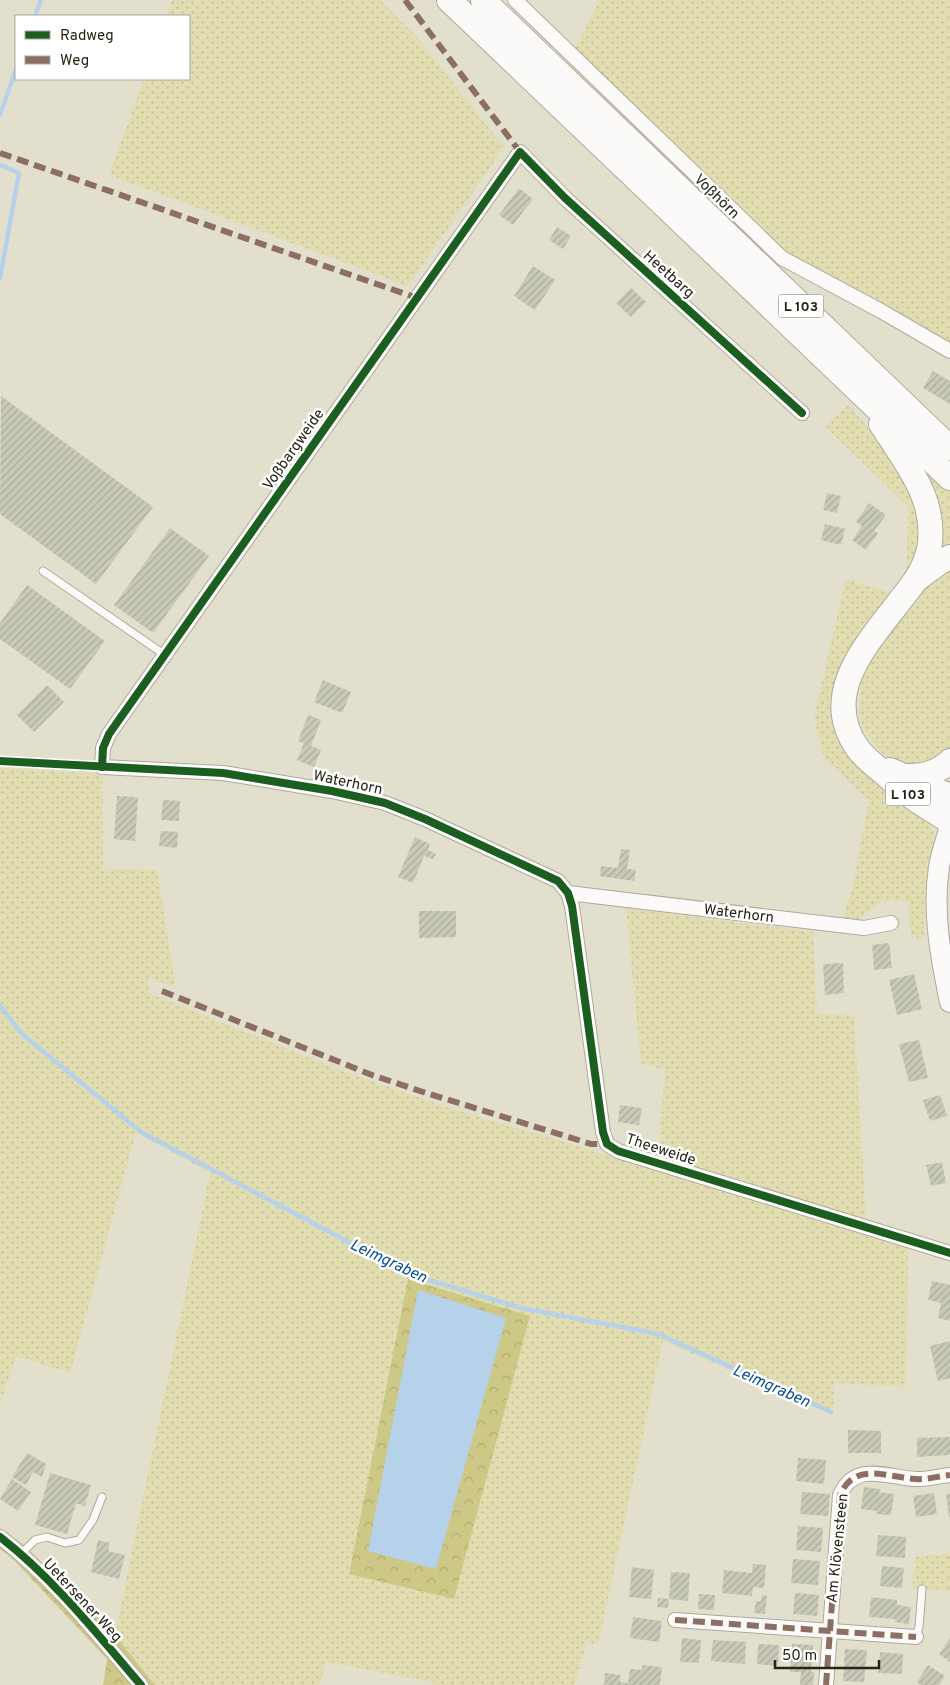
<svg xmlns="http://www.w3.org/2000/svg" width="950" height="1685" font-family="Overpass,sans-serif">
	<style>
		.grass { fill: url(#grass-dots); fill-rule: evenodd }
		.forest { fill: url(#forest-crowns) }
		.water { fill: #b6d1ea }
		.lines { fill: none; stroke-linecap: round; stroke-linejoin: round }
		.stream { stroke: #b6d1ea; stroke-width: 4.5 }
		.building { fill: url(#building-hatch) }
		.service-casing { stroke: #acaa9c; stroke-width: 9 }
		.minor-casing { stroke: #acaa9c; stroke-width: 16 }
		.secondary-casing { stroke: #acaa9c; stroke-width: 22 }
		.trunk-casing { stroke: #acaa9c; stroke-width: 26 }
		.service { stroke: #fbfaf8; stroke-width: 7 }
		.minor { stroke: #fbfaf8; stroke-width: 14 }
		.secondary { stroke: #fbfaf8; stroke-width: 20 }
		.trunk { stroke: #fbfaf8; stroke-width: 24 }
		.quiet { stroke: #8d6e63; stroke-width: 6; stroke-dasharray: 12 6; stroke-linecap: butt }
		.cycleway-casing { stroke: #fff; stroke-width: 11 }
		.cycleway { stroke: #1b5e20; stroke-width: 8 }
		.labels { text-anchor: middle; stroke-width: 5; stroke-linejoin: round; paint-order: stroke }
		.shield { fill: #fff; stroke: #66665d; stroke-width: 1 }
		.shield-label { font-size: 14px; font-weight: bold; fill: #252417 }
		.street-label { font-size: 15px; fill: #252417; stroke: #fff }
		.water-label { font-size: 16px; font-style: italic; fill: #074f90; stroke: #fff }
	</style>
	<defs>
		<pattern id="grass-dots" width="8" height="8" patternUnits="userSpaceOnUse" patternTransform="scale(1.25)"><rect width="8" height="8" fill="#e1ddb0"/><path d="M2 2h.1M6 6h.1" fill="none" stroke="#c1be97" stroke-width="1.8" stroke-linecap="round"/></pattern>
		<pattern id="forest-crowns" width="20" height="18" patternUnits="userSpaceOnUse" patternTransform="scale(1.25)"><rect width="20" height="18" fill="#cdc886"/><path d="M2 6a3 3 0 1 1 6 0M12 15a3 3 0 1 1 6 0" fill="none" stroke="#b0ac73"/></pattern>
		<pattern id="building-hatch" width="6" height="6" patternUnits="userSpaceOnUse" patternTransform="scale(1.25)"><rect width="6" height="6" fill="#c9c9b9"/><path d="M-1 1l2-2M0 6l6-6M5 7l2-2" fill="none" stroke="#acac9e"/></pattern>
	</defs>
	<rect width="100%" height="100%" fill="#e2e0cd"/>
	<g class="grass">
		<path d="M172 0H380L418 38 504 147 408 286 109 175 144 79H189V16H166Z"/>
		<path d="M600 0H950V343L786 257 778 265 567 64Z"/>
		<path d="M848 404 899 466 920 506 924 536 915 567 836 714 932 824 934 835 925 895 924 937 911 939 908 901H882L857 920H842L853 885 869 800 824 758 814 717 846 579 894 594 907 566 908 507 826 427Z"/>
		<path d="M903 444 950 490V549L933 560Z"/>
		<path d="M950 567V754L929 765H901L885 756 872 741 863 727 859 710 862 677 893 627 929 581Z"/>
		<path d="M0 768 102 774 103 869 157 870 176 988 149 977 148 993 348 1073 449 1108 561 1141 908 1249 906 1387 834 1383 833 1415 663 1341 598 1645 587 1642 575 1685H433V1682L326 1662 319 1685H155L115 1635 210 1173 136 1133 70 1373 16 1356 0 1404ZM408 1279 530 1316 454 1599 349 1573Z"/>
		<path d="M626 908 813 932 817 1014 854 1015 866 1219 658 1155 665 1070 641 1063Z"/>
		<path d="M950 1553V1591L912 1588 915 1557Z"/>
	</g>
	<g class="forest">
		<path d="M408 1279 530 1316 454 1599 349 1574Z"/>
		<path d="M0 1528 24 1545 115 1635 155 1685H103L107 1659 13 1559 0 1549Z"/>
	</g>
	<path class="water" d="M418 1290 506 1318 436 1569 368 1551Z"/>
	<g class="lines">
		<g class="stream">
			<path d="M35 16 41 0"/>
			<path d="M0 115 16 69"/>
			<path d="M0 165 19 173 0 278"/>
			<path d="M0 1006 22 1034 141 1132 392 1265 419 1277 521 1308 658 1334 831 1412"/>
		</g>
	</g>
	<g class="building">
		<path d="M519 188 533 199 513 225 499 215Z"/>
		<path d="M557 227 571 236 563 249 549 240Z"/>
		<path d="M533 266 555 280 535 310 514 296Z"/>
		<path d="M631 288 646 302 631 317 616 303Z"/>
		<path d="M933 371 950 381V404L923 388Z"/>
		<path d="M1 396 153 507 96 584 0 514Z"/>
		<path d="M827 493 841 496 837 513 823 510Z"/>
		<path d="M869 503 886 515 874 531 878 533 866 550 852 540 862 526 856 522Z"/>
		<path d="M825 524 845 529 841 545 821 540Z"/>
		<path d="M170 528 209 556 153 633 114 605Z"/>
		<path d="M27 585 105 641 70 689 0 639V623Z"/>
		<path d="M323 680 351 692 342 713 314 702Z"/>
		<path d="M47 685 64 702 34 732 17 715Z"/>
		<path d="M308 715 321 720 311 746 321 750 314 767 297 760 304 743 298 741Z"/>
		<path d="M117 796 138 797 135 841 114 839Z"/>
		<path d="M163 800 180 801 179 821 161 820Z"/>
		<path d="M161 831 178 832 177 848 159 846Z"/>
		<path d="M415 837 430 844 428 850 436 854 433 859 424 856 413 883 398 877Z"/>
		<path d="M621 849 630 850 627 869 636 870 634 881 600 876 601 866 618 868Z"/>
		<path d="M419 911H456V937L419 938Z"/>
		<path d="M889 943 892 968 874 970 872 945Z"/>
		<path d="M843 963 844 993 825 995 823 964Z"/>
		<path d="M914 974 922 1009 897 1015 889 980Z"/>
		<path d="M919 1040 928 1078 909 1082 899 1044Z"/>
		<path d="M940 1095 947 1116 930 1121 923 1100Z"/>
		<path d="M620 1105 642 1108 639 1125 618 1122Z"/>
		<path d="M942 1162 946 1183 931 1186 926 1165Z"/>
		<path d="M932 1281 950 1285V1321L938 1318 941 1303 928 1300Z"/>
		<path d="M950 1341V1378L938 1381 930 1346Z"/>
		<path d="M848 1430 881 1431V1453H848Z"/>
		<path d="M950 1437V1455L917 1457V1438Z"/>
		<path d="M27 1453 46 1464 42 1477 33 1472 26 1485 12 1477Z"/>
		<path d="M798 1458 826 1460 824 1484 796 1481Z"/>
		<path d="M50 1473 91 1485 85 1506 76 1503 67 1534 35 1525Z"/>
		<path d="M12 1479 31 1492 18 1511 0 1499Z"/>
		<path d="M864 1487 880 1489 879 1492 894 1494 891 1515 876 1514 877 1511 861 1509Z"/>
		<path d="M802 1492 830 1494 828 1516 800 1514Z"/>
		<path d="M934 1493 937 1514 916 1517 913 1496Z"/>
		<path d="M946 1494H950V1517H949Z"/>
		<path d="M798 1526 823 1528 821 1552 796 1550Z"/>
		<path d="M878 1535 906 1537 905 1558 876 1556Z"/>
		<path d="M98 1540 110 1543 108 1551 125 1555 119 1579 91 1572Z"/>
		<path d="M793 1559 820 1561 818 1585 791 1583Z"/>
		<path d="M753 1564 766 1565 764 1588 753 1587 752 1596 722 1593 724 1570 752 1573Z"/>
		<path d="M882 1566 904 1568 902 1588 880 1586Z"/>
		<path d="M632 1567 654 1570 651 1599 629 1597Z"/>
		<path d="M671 1572 690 1573 688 1601 669 1599 668 1608 657 1607 658 1598 669 1599Z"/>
		<path d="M795 1593 819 1595 817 1616 793 1614Z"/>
		<path d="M699 1594 715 1595 714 1610 698 1609Z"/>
		<path d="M762 1595 767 1596 765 1614 754 1613 756 1601H761Z"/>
		<path d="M871 1597 897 1600V1605L911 1607 909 1624 895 1622V1619L869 1617Z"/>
		<path d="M633 1617 662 1621 659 1642 630 1638Z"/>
		<path d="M682 1638 701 1640 699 1663 680 1662Z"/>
		<path d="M950 1638V1662L939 1654Z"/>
		<path d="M713 1640 746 1642 745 1664 711 1661Z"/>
		<path d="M758 1644 779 1645 778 1666 757 1664Z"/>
		<path d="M792 1644 813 1645 811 1672H814L813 1685H800L801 1672H790Z"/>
		<path d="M845 1649 867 1650 864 1682 843 1681Z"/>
		<path d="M880 1652 903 1654 902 1674 878 1673Z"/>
		<path d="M642 1665 662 1667 660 1685H604L605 1673 620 1675V1682L628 1683 630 1669 642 1670Z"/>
		<path d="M928 1665 945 1676 939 1685H921L917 1682Z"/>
	</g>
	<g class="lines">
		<g class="service-casing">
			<g id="service">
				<path d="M43 571 165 655"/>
				<path d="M21 1554 35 1540 47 1537 65 1543 79 1540 93 1520 102 1497"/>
				<path d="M916 1637 919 1627 922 1589"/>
			</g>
		</g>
		<g class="minor-casing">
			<g id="minor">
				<path d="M515 0 782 258 881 311 950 351"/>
				<path d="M802 413 565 198 520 152 109 734 103 748 102 767 223 773 332 791 385 803 425 819 558 881 568 893 864 928 891 923"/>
				<path d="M568 893 572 906 603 1132 607 1144 618 1151 950 1253"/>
				<path d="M0 1537C54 1579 97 1634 141 1685"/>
				<path d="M675 1620 916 1637"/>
				<path d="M826 1685 840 1495C855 1461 886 1477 915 1479 926 1480 939 1476 950 1475"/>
			</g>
		</g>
		<g class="secondary-casing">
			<path id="secondary" d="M950 825C947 839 941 853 939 867 932 912 941 958 950 1002"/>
		</g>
		<g class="trunk-casing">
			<g id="trunk">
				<path d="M449 0 950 478"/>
				<path d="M483 0 950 448"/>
				<path d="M881 424C896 447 923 484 928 511 931 524 932 543 927 556 923 572 912 586 902 598 869 642 818 693 858 749 864 757 873 764 880 770 891 779 901 789 912 797 924 806 938 813 950 822"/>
				<path d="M917 579 940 562 950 557"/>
				<path d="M890 770 950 796"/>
				<path d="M905 776C923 776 936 774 950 761"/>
			</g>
		</g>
		<use href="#service" class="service"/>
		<use href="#minor" class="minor"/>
		<use href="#secondary" class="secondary"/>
		<use href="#trunk" class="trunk"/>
		<g class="quiet">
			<path d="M405 0 520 152"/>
			<path d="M0 153 417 298"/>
			<path d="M162 991 372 1075 420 1091 591 1144H607"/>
			<path d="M675 1620 916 1637"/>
			<path d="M826 1685 840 1495C855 1461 886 1477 915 1479 926 1480 939 1476 950 1475"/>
		</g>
		<g class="cycleway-casing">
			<g id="cycleway">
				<path d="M0 761 223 773 332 791 385 803 425 819 558 881 568 893 572 906 603 1132 607 1144 618 1151 950 1253"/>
				<path d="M102 767 103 748 109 734 520 152 565 198 802 413"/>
				<path d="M0 1537C54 1579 97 1634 141 1685"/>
			</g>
		</g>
		<use href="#cycleway" class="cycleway"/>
	</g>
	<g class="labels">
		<g class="shield">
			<rect x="778.5" y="294.5" width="45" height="23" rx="4"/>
			<rect x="885.5" y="782.5" width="45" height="23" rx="4"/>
		</g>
		<g class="shield-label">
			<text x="801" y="311">L 103</text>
			<text x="908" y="799">L 103</text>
		</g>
		<g class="street-label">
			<text transform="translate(717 196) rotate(44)" y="5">Voßhörn</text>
			<text transform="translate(669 274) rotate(42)" y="5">Heetbarg</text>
			<text transform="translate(293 449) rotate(-55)" y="5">Voßbargweide</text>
			<text transform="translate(348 782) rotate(12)" y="5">Waterhorn</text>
			<text transform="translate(739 913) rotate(7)" y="5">Waterhorn</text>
			<text transform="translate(661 1149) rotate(18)" y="5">Theeweide</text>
			<text transform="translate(837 1548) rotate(-84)" y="5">Am Klövensteen</text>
			<text transform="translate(83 1600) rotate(47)" y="5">Uetersener Weg</text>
		</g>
		<g class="water-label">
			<text transform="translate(389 1260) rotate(25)" y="6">Leimgraben</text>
			<text transform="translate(772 1385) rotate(24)" y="6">Leimgraben</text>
		</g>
	</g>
	<rect x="15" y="15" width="175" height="65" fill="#ffffff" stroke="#a8a7a2"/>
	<rect x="25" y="31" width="25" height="8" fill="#1b5e20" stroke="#a8a7a2"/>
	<text x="60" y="40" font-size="15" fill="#252417">Radweg</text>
	<rect x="25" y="56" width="25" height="8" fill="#8d6e63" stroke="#a8a7a2"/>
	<text x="60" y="65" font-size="15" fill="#252417">Weg</text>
	<path d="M775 1660v8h104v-8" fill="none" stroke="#252417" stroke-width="2.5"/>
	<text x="782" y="1660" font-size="15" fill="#252417" stroke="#ffffff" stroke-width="4" paint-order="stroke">50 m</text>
</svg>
